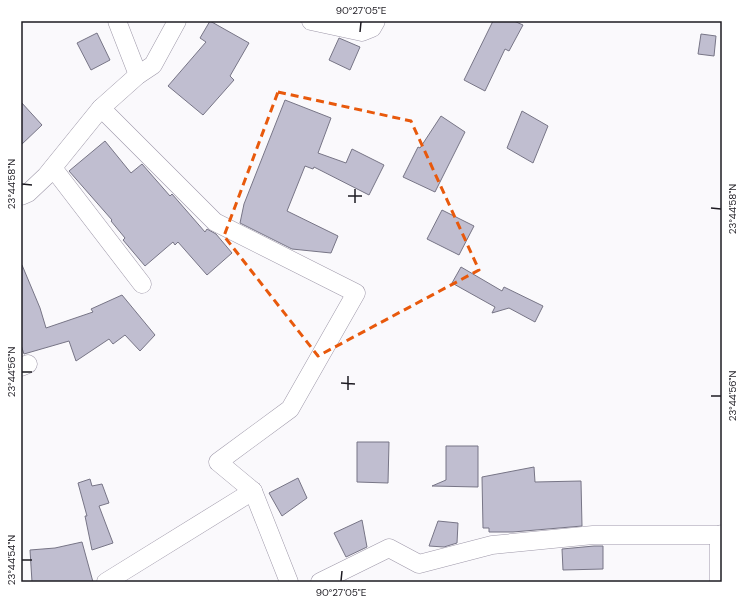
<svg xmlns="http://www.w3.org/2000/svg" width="743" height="603" font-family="'DM Sans',sans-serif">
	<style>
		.building { fill: #c0bed0; stroke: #777586 }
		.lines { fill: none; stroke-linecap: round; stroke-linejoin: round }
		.street-casing { stroke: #9e98a9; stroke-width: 19 }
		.street { stroke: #fff; stroke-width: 18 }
		.marked { fill: none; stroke: #e8590c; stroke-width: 3; stroke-dasharray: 8 5; stroke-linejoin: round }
		.ticks { fill: none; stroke: #1d1b22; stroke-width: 1.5 }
		.neatline { fill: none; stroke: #1d1b22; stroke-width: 1.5 }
		.ticks-label { font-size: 10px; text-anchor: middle; fill: #1d1b22 }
	</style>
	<rect width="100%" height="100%" fill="#faf9fc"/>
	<g class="building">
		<path d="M210 21 249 43 230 76 234 80 203 115 168 86 206 42 200 38Z"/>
		<path d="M493 21H514L523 25 509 51 505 49 485 91 464 80Z"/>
		<path d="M97 33 110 60 91 70 77 43Z"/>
		<path d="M701 34 716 36 714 56 698 54Z"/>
		<path d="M339 38 360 47 350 70 329 60Z"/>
		<path d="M285 100 331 118 318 153 346 163 352 149 384 165 369 195 314 167 313 169 305 166 287 211 338 236 331 253 292 249 240 223 244 204Z"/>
		<path d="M21 102 42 125 21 145Z"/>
		<path d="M522 111 548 126 533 163 507 148Z"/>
		<path d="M441 116 465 132 435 192 403 177 418 147 420 148Z"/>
		<path d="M105 141 131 173 142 164 170 196 172 194 205 232 207 229 216 234 232 253 207 275 178 242 175 245 173 242 145 266 123 240 125 238 111 221 112 220 69 171Z"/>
		<path d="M442 210 474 226 459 255 427 239Z"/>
		<path d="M21 265H22L40 308 46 328 93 312 91 309 122 295 155 335 140 351 125 335 113 344 109 339 76 361 69 341 24 354 21 345Z"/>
		<path d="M461 267 502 291 504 287 543 306 535 322 509 308 492 313 495 307 452 283Z"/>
		<path d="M357 442H389L388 483 357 482Z"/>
		<path d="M446 446H478V487L432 486 446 480Z"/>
		<path d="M534 467 535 482 581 481 582 526 513 532H489V528H483L482 477Z"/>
		<path d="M298 478 307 498 282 516 269 493Z"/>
		<path d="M90 479 92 486 102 484 109 503 99 506 113 543 92 550 85 516H87L78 483Z"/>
		<path d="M362 520 367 547 346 557 334 533Z"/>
		<path d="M438 521 458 523 457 543 444 547 429 546Z"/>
		<path d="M82 542 93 582H32L30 550 55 548Z"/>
		<path d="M594 546H603V569L563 570 562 549Z"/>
	</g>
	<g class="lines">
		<g class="street-casing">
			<g id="street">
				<path d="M117 21 138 75"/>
				<path d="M311 21 362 32 372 28 376 21"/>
				<path d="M101 108 215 222 356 293 290 409 218 462 253 491 289 582"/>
				<path d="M53 168 142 284"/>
				<path d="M21 196 28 193 46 176 101 108 138 75 153 65 177 21"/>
				<path d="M21 367 28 364"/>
				<path d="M106 582 253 491"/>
				<path d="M320 582 389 548 419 564 492 545 593 535H719L722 534"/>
				<path d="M719 582V535"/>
			</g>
		</g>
		<use href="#street" class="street"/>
	</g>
	<path class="marked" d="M278 92 411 121 479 270 318 356 224 236Z"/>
	<path class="ticks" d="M360 32 361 22M22 184 32 185M348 196H362M355 203V189M711 208 721 209M22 372H32M341 383 355 384M348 390V376M711 396H721M22 560H32M341 581 342 571"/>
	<rect width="743" height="603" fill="none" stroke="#ffffff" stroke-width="44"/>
	<rect x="22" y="22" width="699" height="559" class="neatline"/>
	<g class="ticks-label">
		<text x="361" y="14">90°27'05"E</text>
		<text transform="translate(11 184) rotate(-90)" y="4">23°44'58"N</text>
		<text transform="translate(732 209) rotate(-90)" y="4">23°44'58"N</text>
		<text transform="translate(11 372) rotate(-90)" y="4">23°44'56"N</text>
		<text transform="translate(732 396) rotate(-90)" y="4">23°44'56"N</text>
		<text transform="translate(11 560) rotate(-90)" y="4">23°44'54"N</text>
		<text x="341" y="596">90°27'05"E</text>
	</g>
</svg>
